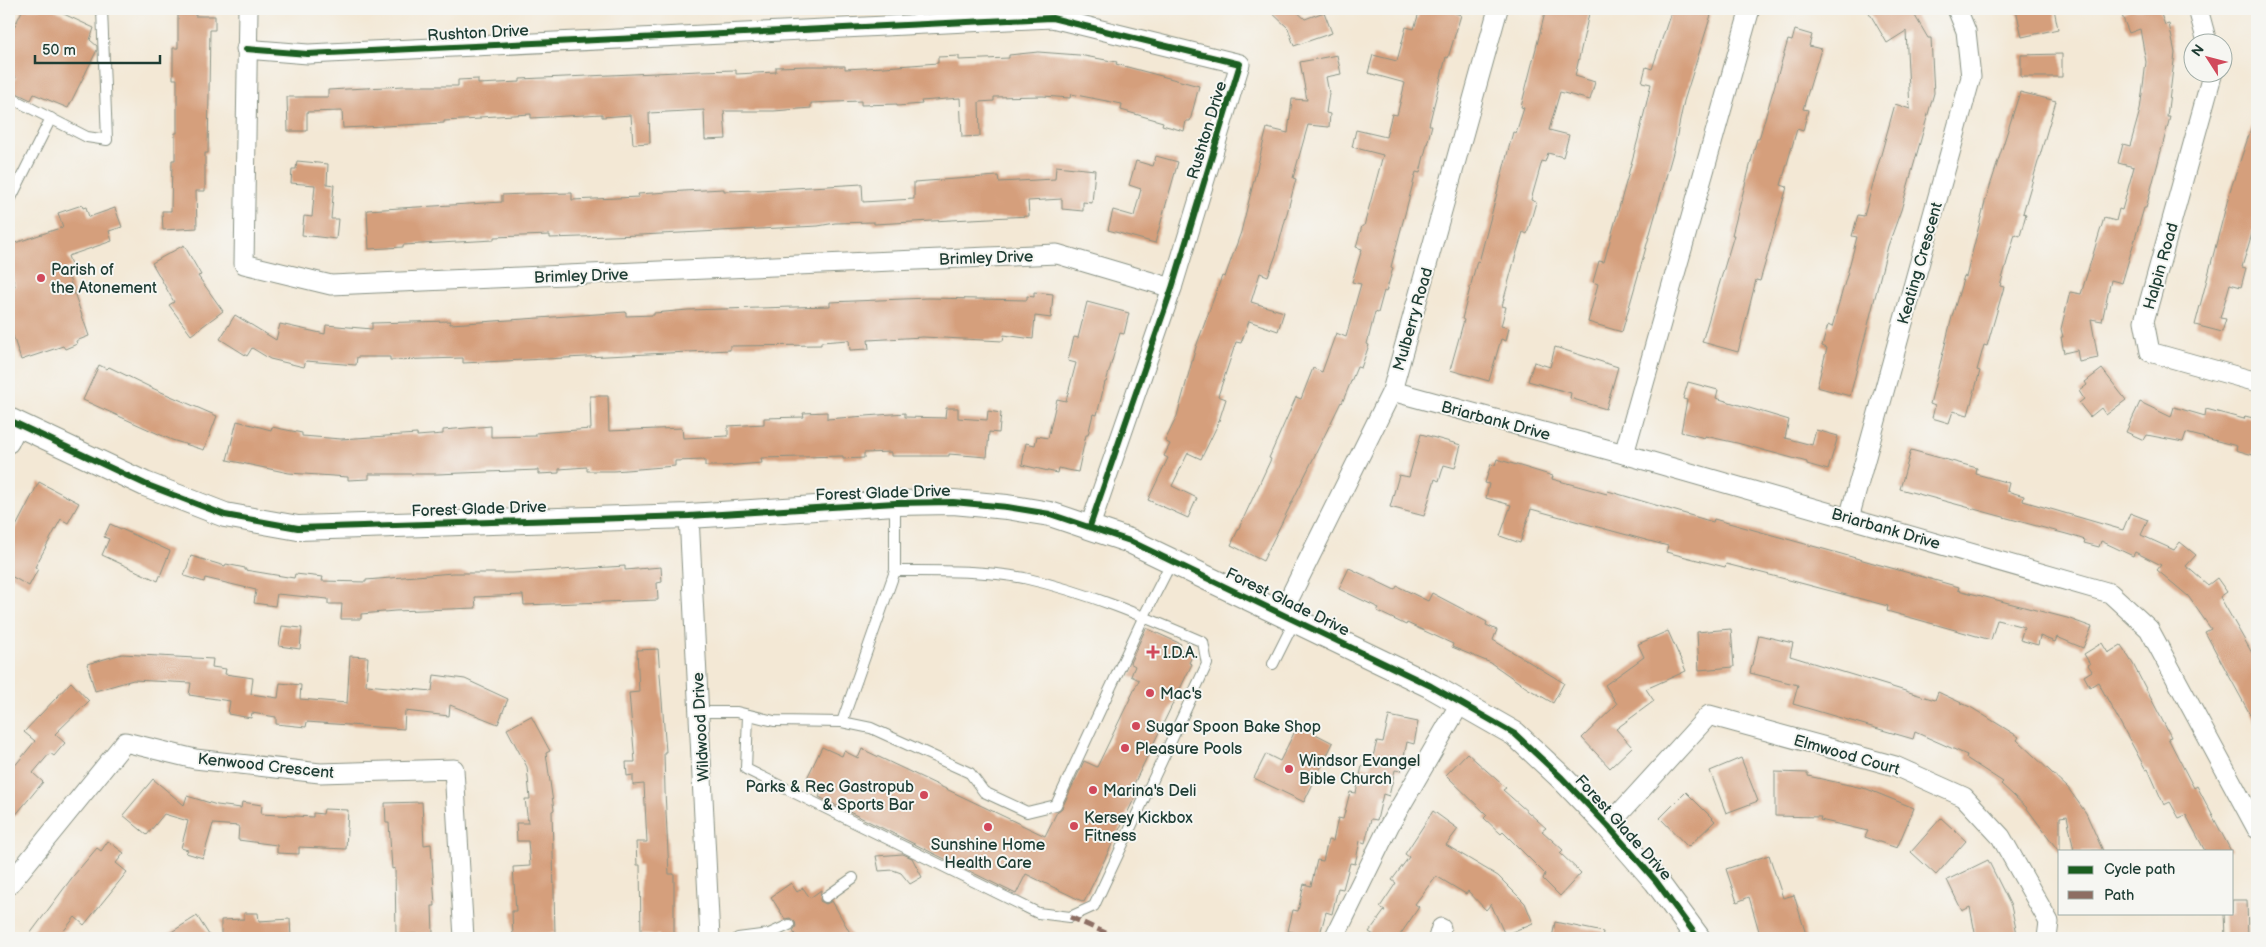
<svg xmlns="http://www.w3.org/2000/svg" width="2266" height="947" font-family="'Balsamiq Sans',sans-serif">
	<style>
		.building { fill: #d59f7b }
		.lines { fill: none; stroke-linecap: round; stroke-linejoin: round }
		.service-casing { stroke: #899284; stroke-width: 12 }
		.minor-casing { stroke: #899284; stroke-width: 21 }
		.tertiary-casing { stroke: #899284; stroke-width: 26 }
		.service { stroke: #fff; stroke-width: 10 }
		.minor { stroke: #fff; stroke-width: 19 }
		.tertiary { stroke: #fff; stroke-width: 24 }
		.quiet { stroke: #8d6e63; stroke-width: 5; stroke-dasharray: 10 5; stroke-linecap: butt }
		.cycleway-casing { stroke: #f6f6f2; stroke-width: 9 }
		.cycleway { stroke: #1b5e20; stroke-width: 6 }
		.poi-dot { fill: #d1495b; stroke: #f6f6f2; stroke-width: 2 }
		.labels { text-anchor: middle; stroke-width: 4; stroke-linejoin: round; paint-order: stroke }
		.street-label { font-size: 16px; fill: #1f3d34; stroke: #f6f6f2 }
		.poi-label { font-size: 16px; fill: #1f3d34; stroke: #f6f6f2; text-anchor: start }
	</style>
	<rect width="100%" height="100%" fill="#f6f6f2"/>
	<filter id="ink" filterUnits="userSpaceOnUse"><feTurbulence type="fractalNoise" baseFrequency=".02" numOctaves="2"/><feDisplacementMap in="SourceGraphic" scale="10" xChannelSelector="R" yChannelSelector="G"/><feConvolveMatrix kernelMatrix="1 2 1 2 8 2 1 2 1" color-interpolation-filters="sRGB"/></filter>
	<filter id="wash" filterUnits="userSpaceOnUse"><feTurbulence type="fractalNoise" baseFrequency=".0096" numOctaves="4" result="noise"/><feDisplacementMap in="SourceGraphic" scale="20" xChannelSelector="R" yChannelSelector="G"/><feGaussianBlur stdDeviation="1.12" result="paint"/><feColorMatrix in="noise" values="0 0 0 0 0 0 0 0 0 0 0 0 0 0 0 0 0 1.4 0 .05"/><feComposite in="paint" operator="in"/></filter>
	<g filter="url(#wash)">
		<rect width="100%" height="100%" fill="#f3e8d5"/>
		<g id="blocks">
			<g class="building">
				<path d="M23 9H53L94 28 90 40 97 46V50L68 108 34 94 31 100 10 90 16 77 9 74V37Z"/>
				<path d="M178 9H195V16H215V30H210L208 153H205V191H196L197 228 163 230 162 211H171L172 160H175V133H177V79H173V48H178Z"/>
				<path d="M1268 9H1294L1305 19 1324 12 1332 33 1294 46 1288 28Z"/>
				<path d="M1420 9H1456L1455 13 1461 15 1448 58 1446 57 1429 125H1432L1423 160 1420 173 1416 172 1391 267 1393 268 1386 292 1384 291 1378 313 1375 312 1367 344 1369 345 1361 368 1357 367 1342 403 1341 402 1263 561 1231 545 1271 459 1269 458 1296 397 1301 399 1313 368 1322 372 1336 333 1346 337 1361 284 1352 282 1362 249 1356 247 1362 226H1364L1383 155 1352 147 1356 130 1386 137 1392 114 1397 115 1405 83 1368 73 1373 55 1397 61 1406 27 1414 29Z"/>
				<path d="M1546 9H1590L1575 76 1595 82 1590 100 1560 92 1549 130 1569 135 1563 157 1548 153 1545 162 1542 161 1531 200 1536 202 1527 234 1523 232 1515 258 1502 306 1506 307 1501 326 1509 328 1506 341 1501 339 1489 381 1450 370 1464 320 1462 319 1477 261 1479 262 1513 132 1516 133 1524 108 1521 107Z"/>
				<path d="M1672 9H1688L1711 15 1684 101 1674 149 1622 332 1588 322 1598 284 1593 282 1599 261 1604 262 1638 139 1651 84 1642 82 1646 67 1652 69Z"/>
				<path d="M1867 9H1911L1928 38H1931L1934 93 1901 210 1888 246 1850 396 1817 387 1827 348 1822 346 1828 325 1832 327 1847 275 1857 237 1852 236 1858 215 1864 216 1895 104 1910 109 1906 31 1887 43Z"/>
				<path d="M2016 9H2054L2058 29 2022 37Z"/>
				<path d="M2131 9H2159L2165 25 2169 24 2175 53 2167 117H2170L2146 208H2144L2122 283 2111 280 2102 321 2091 319 2098 358 2079 362 2077 350 2064 353 2061 337H2063L2061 329 2070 292 2081 294 2104 218 2116 221 2119 209 2122 210 2134 167 2118 163 2123 144 2130 146 2140 110 2146 62 2140 29 2129 33 2121 13Z"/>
				<path d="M1795 30 1812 35 1809 46 1821 49 1803 109 1808 110 1803 131 1797 129 1781 185 1787 187 1760 281 1756 280 1738 352 1702 342 1734 235H1732L1757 139H1759L1788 40 1792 41Z"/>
				<path d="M1038 52 1079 55 1117 62 1116 64 1199 86 1190 121H1186L1184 131 1162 125 1163 122 1121 110 1122 104 1071 94 1070 98 1043 96 994 97V101L979 102 980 136 962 137 960 98 921 101 922 104 897 106V104L861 105V101L811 103V108L774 111H724L726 139 705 140 704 110 649 113 650 143 633 144 631 115 602 117V114L531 118V114L480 117V119L444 121V123L343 128 342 111 307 112V131H288L287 97H328V90L404 86H458V80L478 79V84L520 82V79L700 71 736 70V74L776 72V67L809 66H845V69L884 67 938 63V57L959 56V60L1009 58V55Z"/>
				<path d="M2062 54V77H2021V55Z"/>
				<path d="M1337 55 1341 74 1326 77 1329 93 1326 113 1330 114 1329 127 1308 125 1293 178 1296 179 1276 255 1268 276 1260 273 1251 302 1284 312 1278 331 1249 321 1241 343 1236 342 1218 396 1226 399 1218 424 1201 459 1188 453 1172 486 1197 498 1188 518 1148 500 1168 458 1164 456 1170 444 1165 441 1177 416 1196 347 1222 276 1225 277 1241 232 1267 128 1288 133 1292 99 1307 100 1300 62Z"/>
				<path d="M2020 92 2056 101 2023 213 2026 214 2020 236 2015 234 2000 286 2004 287 1987 346 1984 345 1977 370 1980 371 1968 415 1953 411 1949 423 1932 418 1935 406 1930 404 1953 313 1964 276 1966 277 1985 202Z"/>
				<path d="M2254 120 2257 121V231L2253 230 2242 267 2246 268 2241 287 2230 284 2220 318 2226 319 2222 332 2195 325 2230 191Z"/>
				<path d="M1156 156 1178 162 1155 243 1108 230 1113 210 1134 216 1141 189 1129 185 1136 161 1153 166Z"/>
				<path d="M297 161 328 164 327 184 334 185 331 219H338L336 239 302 235 304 216 312 217 315 185 291 183 292 169H296Z"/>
				<path d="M1056 166 1095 170 1092 203 1083 202V211L1062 209V199L1028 201 1029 216 874 224V222L835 223 818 226 641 235 550 238V235L494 237V240L403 245V247L369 249 367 210 502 202V195L525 194 572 193V200L639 197 638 194 684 191 724 189V191L759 190 862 184 863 202 914 199V182L998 176 999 182 1055 179Z"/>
				<path d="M82 205 83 208 86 207 89 217 115 208 122 227 109 231 112 241 68 256 72 267 66 269 89 336 76 341 77 344 65 349 63 346 21 360 9 324V289L15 286 9 268V245L63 227 58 213Z"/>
				<path d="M184 245 201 275 198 276 223 311 191 335 169 305 174 302 152 263Z"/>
				<path d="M1034 292 1053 294 1051 318 1035 316 1033 339 1004 335 1003 341 923 337 868 340 869 349 850 350 849 340 821 342V345L730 346V350L463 363V358L390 360V357H357L356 365 306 361 304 367 270 359 252 348 247 356 220 339 235 315 276 340 280 324 325 334 326 325 372 329V323L450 321V324L466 323 626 312V316L654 315V313L688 310 830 306V302L928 298 1027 300V296L1034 297Z"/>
				<path d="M1087 302 1129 313 1124 334 1120 333 1106 382H1105L1097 415 1093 414 1088 435H1086L1078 472 1058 468 1057 473 1022 465 1026 443 1035 445 1037 436 1048 438 1057 399 1066 401 1076 363 1068 361 1074 337 1078 338Z"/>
				<path d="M1555 347 1618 367 1606 409 1570 398 1571 393 1528 381 1534 362 1550 367Z"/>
				<path d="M99 365 107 369 109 367 152 388 217 416 204 450 172 440 83 400Z"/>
				<path d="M2102 369 2126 400 2106 415 2101 408 2090 417 2079 403 2084 399 2079 391 2087 385 2085 382Z"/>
				<path d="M1688 382 1718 390 1716 398 1789 420 1785 438 1812 445 1816 430 1838 436 1828 470 1807 464V462L1737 443 1705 436V438L1681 432 1687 400 1683 399Z"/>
				<path d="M590 396H608L609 431 682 428 683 438 728 436V426L764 424V418L804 417 803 413 827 412V419L905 413V417L945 418 946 408H958V418L987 420 988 411 1001 413 999 433 989 432 987 457 949 454V456H891V452L864 453V458L843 459V456L761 458 762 463 723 466H705V460L675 461V466L614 471H587V467L559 469V473L538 474V470L437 474H369V479L348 480V477L289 473 227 460 237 421 271 430 272 427 302 433V436L341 439 417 434V436L443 434V430L491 426V437L536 436V433L591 429Z"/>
				<path d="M2140 402 2171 417 2174 407 2205 416 2206 409 2244 419 2245 416 2257 419V440L2253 455 2236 450 2237 446 2186 433 2183 442 2147 435 2144 440 2126 432Z"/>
				<path d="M1421 434 1461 445 1455 468 1444 465 1439 481 1435 479 1424 516 1390 507 1399 475 1409 477Z"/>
				<path d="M1911 450 1977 468 1976 474 2009 483 2007 491 2024 496 2023 501 2123 530 2130 513 2148 520 2141 535 2174 550 2180 542 2196 555 2186 566 2208 585 2217 578 2227 592 2220 597 2252 653 2257 649V727L2205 632 2211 629 2188 596 2157 570 2161 565 2135 552 2133 556 2101 541 2099 547 2084 543 2085 540 2070 535 1900 489Z"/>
				<path d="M1497 459 1553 476 1552 479 1607 494 1608 491 1713 522 1714 519 1827 550 1959 587 1958 590 2067 618 2092 627 2083 648 2057 637 2055 642 2040 636 2038 645 2020 640 2024 627 1997 620 1991 640 1887 611 1888 606 1766 574 1726 564 1725 567 1666 552 1668 546 1531 509 1520 543 1500 536 1511 505 1486 498 1489 484 1485 483 1491 464 1495 465Z"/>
				<path d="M39 482 79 503 68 523 61 519 35 567 38 569 29 586 9 575V540Z"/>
				<path d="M110 524 170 551 158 581 102 555 109 539 104 537Z"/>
				<path d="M191 556 225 566 226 564 245 568V570L294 578 295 574 323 577 322 581 366 582V580L453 573H513L625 566V570L661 567 662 582 657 583 658 600 524 605 523 595 475 597 476 608 395 611 361 614V619H341L342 604H328V599L277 594 275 606 254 603 256 590 205 578 204 582 184 576Z"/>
				<path d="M1349 568 1395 590 1397 586 1428 601 1432 593 1487 622 1486 625 1497 630 1493 640 1564 683 1553 703 1527 688 1491 663 1452 647 1453 644 1407 623 1406 625 1377 611 1379 608 1339 589Z"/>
				<path d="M282 626 302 628 300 649 279 646Z"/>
				<path d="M1146 628 1181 644 1179 648 1193 654 1189 663 1192 664 1132 788 1138 791 1084 902 1026 874 1016 894 819 797 823 788 806 780 822 747 842 756 844 751 858 758 862 749 1045 836 1057 812 1062 808 1084 761 1097 767 1139 680 1131 676 1135 666 1130 663Z"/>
				<path d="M1731 629 1734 667 1699 670 1697 632Z"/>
				<path d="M1668 631 1686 671 1646 689 1654 701 1616 729 1632 747 1610 768 1582 738 1617 704 1605 685 1644 657 1638 644Z"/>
				<path d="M1759 635 1793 643 1790 656 1935 700 1938 692 1972 708 2019 737 2017 740 2068 788 2086 813 2103 851H2074L2067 816 2060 817V853L2026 807 2001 784 2003 782 1966 758 1967 755 1915 732 1913 739 1793 704 1798 685 1750 673Z"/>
				<path d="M2102 643 2108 653 2121 645 2133 664 2171 737 2168 738 2194 788 2197 786 2231 851H2205L2186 815 2179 818 2170 802 2164 805 2148 769 2146 770 2098 682 2090 687 2084 676 2092 671 2088 665 2090 664 2084 654Z"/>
				<path d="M658 649 666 752H664L665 791 669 874H674V938H659V935H641L640 865H637L636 842H647L644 784 633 785V775L627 776 626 762H635L629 693 639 692 637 650Z"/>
				<path d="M122 654 213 659 212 667 226 669 225 674 253 678 251 694 278 698 280 683 301 685 300 699 347 703 350 656 368 657 366 685 432 691 434 675 465 679 508 699 498 724 450 705 449 716 405 711 404 729 307 722 306 727 276 724V717L252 713 251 718 228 714 230 701 189 695 191 683 133 680 95 691 87 664Z"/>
				<path d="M71 682 89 701 55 734 65 743 54 756 50 753 33 773 43 782 9 823V773L35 741 24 732Z"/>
				<path d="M531 716 550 751 546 753 554 810 552 811 555 933 531 934V938H513L512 911H516L513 867 530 866 528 841H517L516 823H528L525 799H530L527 767 507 729Z"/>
				<path d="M1389 716 1418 722 1414 744 1407 742 1401 771 1395 770 1389 796 1383 794 1377 820 1371 819 1365 843 1360 841 1355 864 1350 863 1343 889 1338 888 1332 914 1326 912 1319 938 1288 931 1293 910 1298 911 1304 884 1311 886 1317 860 1323 861 1328 840 1333 841 1338 818 1343 819 1350 792 1356 793 1362 766 1370 768 1377 741 1383 742Z"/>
				<path d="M1298 725 1333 743 1304 802 1254 778 1266 754 1280 761Z"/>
				<path d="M1467 753 1506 788 1503 790 1546 828 1542 831 1563 850 1560 853 1581 873 1560 896 1543 879 1545 874 1503 832 1501 834 1484 818 1487 815 1446 775Z"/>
				<path d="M1741 758 1758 801 1726 813 1710 771Z"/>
				<path d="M1775 772 1808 773V776L1867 789 1914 808 1897 848 1865 837 1868 831 1820 820 1821 817 1775 816Z"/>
				<path d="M153 779 184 805 187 796 217 805 241 808 242 802 262 805 261 814 313 817V813L323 814 324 809 348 810 346 849 299 847V854L277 853V845L238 840 239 826 213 824 203 858 186 853 188 850 181 848 188 821 164 814 147 835 123 815Z"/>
				<path d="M1686 792 1715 821 1688 847 1660 818Z"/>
				<path d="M422 802 424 845 431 844 435 906H432L433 933 396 935 395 868 392 869 389 823H386L385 803Z"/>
				<path d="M1433 811 1458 829 1446 845 1498 876 1525 903 1533 923 1505 935 1491 904 1486 910 1468 891 1466 894 1436 876 1415 904 1419 907 1398 938H1379L1369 932 1385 910 1380 907 1396 883 1392 880 1409 857 1405 854Z"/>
				<path d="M1941 818 1966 841 1936 875 1911 852Z"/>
				<path d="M108 841 124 853 116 863 127 872 84 925 75 917 58 938H27L74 875 97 848 101 851Z"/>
				<path d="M903 854 912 858 922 877 910 884 901 873 893 870 879 871 876 856Z"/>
				<path d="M1769 855 1783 898 1794 895 1807 938H1761L1749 897 1737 902 1726 869Z"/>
				<path d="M1988 860 2011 906 2018 938H1976L1970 907 1962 911 1947 880Z"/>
				<path d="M791 883 797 892 803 888 810 898 821 890 820 901 826 904 832 901 853 938H797L793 931 796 926 795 922 790 918 785 919 771 897Z"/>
				<path d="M2232 900H2247L2248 938H2225L2224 913H2232Z"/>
				<path d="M244 913H258L259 921 290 919 291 938H221V920L244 919Z"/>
				<path d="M197 916 211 938H162Z"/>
				<path d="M1555 922 1603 932 1602 938H1552Z"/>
			</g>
		</g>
	</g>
	<g filter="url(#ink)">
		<use href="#blocks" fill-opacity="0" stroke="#899284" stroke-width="1"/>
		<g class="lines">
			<g class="service-casing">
				<g id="service">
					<path d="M9 97 87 137 107 140 102 9"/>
					<path d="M9 202 51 118"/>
					<path d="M1273 664 1295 620"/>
					<path d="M699 712H737L774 721 842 722 871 728 970 773 984 792 1027 812 1056 805 1144 616 1172 561"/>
					<path d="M748 715 746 769 1038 913 1070 917 1094 906 1207 664 1203 642C1145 617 1087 592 1024 578 983 570 937 571 895 571"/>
					<path d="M842 722 895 571V503"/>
					<path d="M826 897 853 878"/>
					<path d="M738 938 769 934 789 925"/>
				</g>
			</g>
			<g class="minor-casing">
				<g id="minor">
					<path d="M248 9 244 264 331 285 1057 254 1172 288"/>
					<path d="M2198 9 2207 42"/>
					<path d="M246 49 308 54 1052 18 1240 64 1172 288 1090 526"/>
					<path d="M2213 72 2144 321 2150 352 2257 382"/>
					<path d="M1392 391 1624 454 2110 593 2149 629 2257 829"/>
					<path d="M9 443 18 424"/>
					<path d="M1624 454 1750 9"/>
					<path d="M689 516 710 938"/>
					<path d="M1849 518 1971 77 1966 31 1957 9"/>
					<path d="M1282 613 1392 391 1498 9"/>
					<path d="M1608 826 1709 715 1895 766 1964 797 2001 837 2049 922 2047 938"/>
					<path d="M9 885 125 742 195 759 320 773 454 769 464 938"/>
					<path d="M1334 938 1389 826 1461 702"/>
					<path d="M1438 938 1441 928"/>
				</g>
			</g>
			<g class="tertiary-casing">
				<path id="tertiary" d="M9 420 145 484 225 515 298 528 689 516 895 503 953 502 1007 507 1050 514 1130 541 1431 686 1515 734 1562 778 1608 826 1656 881 1698 938"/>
			</g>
			<use href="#service" class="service"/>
			<use href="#minor" class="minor"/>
			<use href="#tertiary" class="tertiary"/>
			<path class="quiet" d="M1070 917 1117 938"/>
			<g class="cycleway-casing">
				<g id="cycleway">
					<path d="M246 49 308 54 1052 18 1240 64 1172 288 1090 526"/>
					<path d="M9 420 145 484 225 515 298 528 689 516 895 503 953 502 1007 507 1050 514 1130 541 1431 686 1515 734 1562 778 1608 826 1656 881 1698 938"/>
				</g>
			</g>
			<use href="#cycleway" class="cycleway"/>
		</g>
	</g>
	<g class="poi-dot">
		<circle cx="41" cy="278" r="5"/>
		<path d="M1150.5 644.5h5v5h5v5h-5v5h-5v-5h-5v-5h5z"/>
		<circle cx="1150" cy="693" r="5"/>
		<circle cx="1136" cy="726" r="5"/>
		<circle cx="1125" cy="748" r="5"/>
		<circle cx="1289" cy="769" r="5"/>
		<circle cx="1093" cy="790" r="5"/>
		<circle cx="924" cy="795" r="5"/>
		<circle cx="1074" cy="826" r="5"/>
		<circle cx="988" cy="827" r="5"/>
	</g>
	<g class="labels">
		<g class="street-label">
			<text transform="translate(478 32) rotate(-3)" y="6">Rushton Drive</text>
			<text transform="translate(1206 130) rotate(-73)" y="6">Rushton Drive</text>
			<text transform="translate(986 257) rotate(-2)" y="6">Brimley Drive</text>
			<text transform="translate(1919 263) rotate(-74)" y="6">Keating Crescent</text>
			<text transform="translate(2160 266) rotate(-74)" y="6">Halpin Road</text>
			<text transform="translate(581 275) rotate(-2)" y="6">Brimley Drive</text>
			<text transform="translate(1412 319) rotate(-74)" y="6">Mulberry Road</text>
			<text transform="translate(1496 420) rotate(15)" y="6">Briarbank Drive</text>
			<text transform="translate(883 492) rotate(-2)" y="6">Forest Glade Drive</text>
			<text transform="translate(479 508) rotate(-2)" y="6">Forest Glade Drive</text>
			<text transform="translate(1886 528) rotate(16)" y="6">Briarbank Drive</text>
			<text transform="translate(1288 601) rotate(26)" y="6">Forest Glade Drive</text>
			<text transform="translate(700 727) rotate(-93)" y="6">Wildwood Drive</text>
			<text transform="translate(1847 754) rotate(16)" y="6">Elmwood Court</text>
			<text transform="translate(266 765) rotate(6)" y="6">Kenwood Crescent</text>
			<text transform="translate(1624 827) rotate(48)" y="6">Forest Glade Drive</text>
		</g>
		<g class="poi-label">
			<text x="51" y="275">Parish of<tspan x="51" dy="18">the Atonement</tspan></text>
			<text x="1163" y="658">I.D.A.</text>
			<text x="1160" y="699">Mac's</text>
			<text x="1146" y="732">Sugar Spoon Bake Shop</text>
			<text x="1135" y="754">Pleasure Pools</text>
			<text x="1299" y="766">Windsor Evangel<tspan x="1299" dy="18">Bible Church</tspan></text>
			<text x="914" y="792" text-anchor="end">Parks &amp; Rec Gastropub<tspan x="914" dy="18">&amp; Sports Bar</tspan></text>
			<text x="1103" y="796">Marina's Deli</text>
			<text x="1084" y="823">Kersey Kickbox<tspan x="1084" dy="18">Fitness</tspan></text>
			<text x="988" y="850" text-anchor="middle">Sunshine Home<tspan x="988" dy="18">Health Care</tspan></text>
		</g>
	</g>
	<rect width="2266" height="947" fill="none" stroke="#f6f6f2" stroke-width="30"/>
	<rect x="2058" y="850" width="175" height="65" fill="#f6f6f2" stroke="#a0aca6"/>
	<rect x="2068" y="866" width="25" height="8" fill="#1b5e20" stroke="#a0aca6"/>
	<text x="2104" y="874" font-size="15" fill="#1f3d34">Cycle path</text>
	<rect x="2068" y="891" width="25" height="8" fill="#8d6e63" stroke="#a0aca6"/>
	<text x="2104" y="900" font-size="15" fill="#1f3d34">Path</text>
	<g transform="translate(2208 58) rotate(306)"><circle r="24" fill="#f6f6f2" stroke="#a0aca6"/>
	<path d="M0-4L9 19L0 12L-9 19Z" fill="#d1495b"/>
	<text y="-8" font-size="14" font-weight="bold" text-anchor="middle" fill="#1f3d34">N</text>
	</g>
	<path d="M35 55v8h125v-8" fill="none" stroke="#1f3d34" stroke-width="2.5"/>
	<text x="42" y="55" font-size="15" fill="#1f3d34" stroke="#f6f6f2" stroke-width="4" paint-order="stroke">50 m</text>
</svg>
